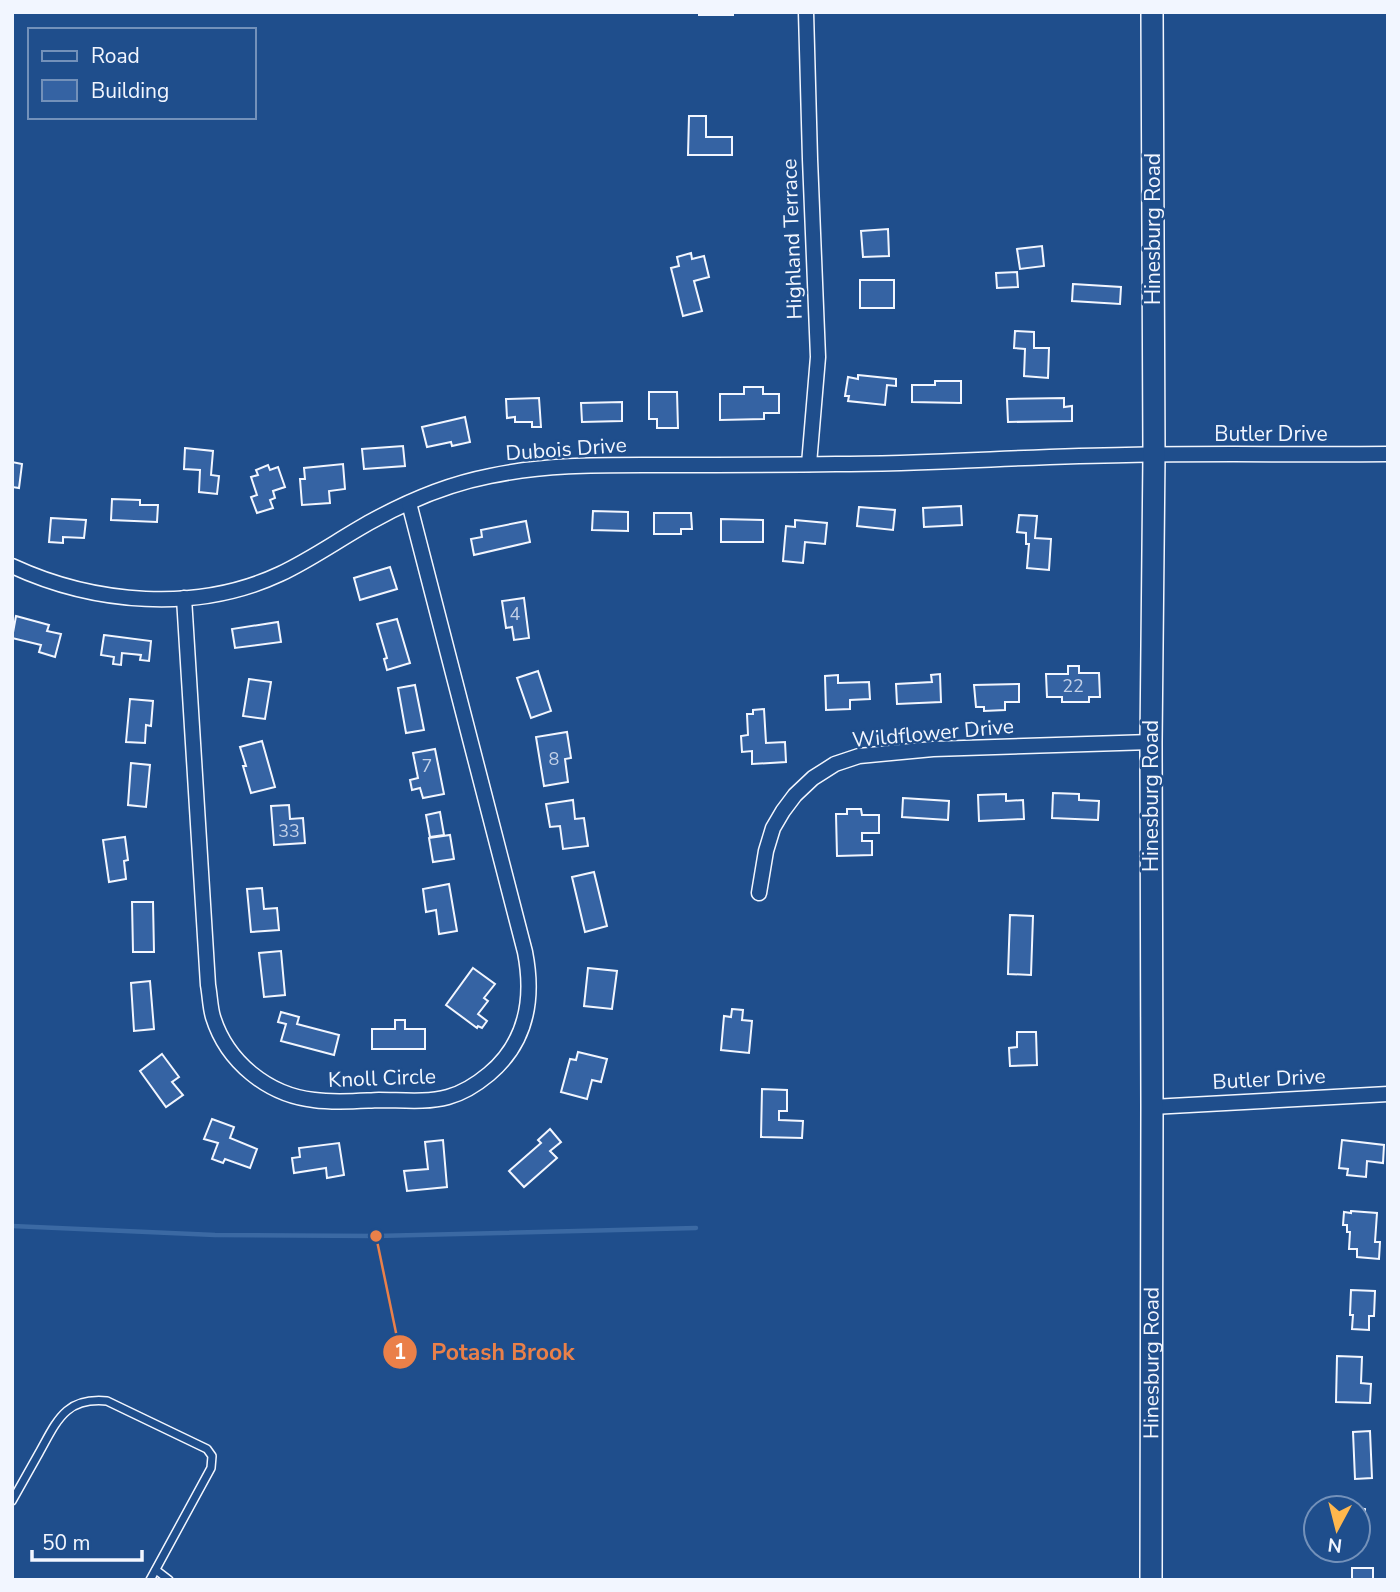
<svg xmlns="http://www.w3.org/2000/svg" width="1400" height="1592" font-family="'Nunito Sans',sans-serif">
	<style>
		.lines { fill: none; stroke-linecap: round; stroke-linejoin: round }
		.stream { stroke: #3b69a3; stroke-width: 4.5 }
		.building { fill: #3563a3; stroke: #f2f6ff; stroke-width: 2 }
		.service-casing { stroke: #f2f6ff; stroke-width: 10 }
		.minor-casing { stroke: #f2f6ff; stroke-width: 17 }
		.primary-casing { stroke: #f2f6ff; stroke-width: 24 }
		.service { stroke: #1f4e8c; stroke-width: 7 }
		.minor { stroke: #1f4e8c; stroke-width: 14 }
		.primary { stroke: #1f4e8c; stroke-width: 21 }
		.labels { text-anchor: middle; stroke-width: 5; stroke-linejoin: round; paint-order: stroke }
		.number-label { font-size: 18px; fill: #c3d1e8 }
		.street-label { font-size: 21px; fill: #f2f6ff; stroke: #1f4e8c }
		.leader { fill: none; stroke: #ea8049; stroke-width: 2.5 }
		.callout-dot { fill: #ea8049; stroke: #1f4e8c; stroke-width: 2.5 }
		.mark-label { font-size: 21px; text-anchor: middle; font-weight: bold; fill: #fff }
		.callout-label { font-size: 23px; text-anchor: middle; font-weight: bold; fill: #ea8049; stroke: #1f4e8c; stroke-width: 5; stroke-linejoin: round; paint-order: stroke }
	</style>
	<rect width="100%" height="100%" fill="#1f4e8c"/>
	<g class="lines">
		<path class="stream" d="M12 1226 215 1235 376 1236 696 1228"/>
	</g>
	<g class="building">
		<rect x="699" y="12" width="34" height="3"/>
		<path d="M689 116H706V137H732V155H688Z"/>
		<path d="M888 229 889 256 863 257 861 231Z"/>
		<path d="M1042 246 1044 266 1020 269 1017 249Z"/>
		<path d="M691 253 692 259 704 256 709 277 694 281 702 311 683 316 671 268 679 266 677 257Z"/>
		<path d="M1017 272 1018 287 997 288 996 273Z"/>
		<rect x="860" y="280" width="34" height="28"/>
		<path d="M1073 284 1121 287 1120 304 1072 301Z"/>
		<path d="M1015 331 1034 332V348H1049L1048 378 1024 376 1025 349 1014 348Z"/>
		<path d="M858 375 896 379V386L887 385 885 405 848 401 849 396H845L848 377 858 379Z"/>
		<path d="M935 381H961V403L912 402V385H935Z"/>
		<path d="M744 387H763V394H779V413H764V419L720 420V394H744Z"/>
		<path d="M649 392H677L678 428H657V419H649Z"/>
		<path d="M539 398 541 427H532V422H515V417L507 418 506 399Z"/>
		<path d="M1064 398V407L1072 406V421L1008 422 1007 399Z"/>
		<path d="M622 402V421L582 422 581 403Z"/>
		<path d="M465 417 470 442 452 446 451 442 427 447 422 427Z"/>
		<path d="M403 446 405 466 364 469 362 449Z"/>
		<path d="M185 448 213 451 211 475 219 476 217 494 199 492 200 470 184 469Z"/>
		<path d="M12 462 22 464 19 488 12 487Z"/>
		<path d="M343 464 345 489 329 491 330 503 302 505 300 479H305L304 468Z"/>
		<path d="M268 465 270 470 278 467 285 487 273 491 275 498 270 500 273 508 257 513 251 497 257 495 251 477 258 475 256 470Z"/>
		<path d="M112 499 140 500V505H158L157 522 111 520Z"/>
		<path d="M961 506 962 525 924 527 923 508Z"/>
		<path d="M859 507 895 510 893 530 857 526Z"/>
		<path d="M593 511 628 512V531L592 530Z"/>
		<path d="M654 513H691L692 529H681V534H654Z"/>
		<path d="M1019 515 1037 516 1035 538 1051 539 1049 570 1027 568 1029 544H1026V533L1017 532Z"/>
		<path d="M51 518 86 520 84 538 63 537V543L49 542Z"/>
		<path d="M721 519 763 520V542H721Z"/>
		<path d="M795 520 827 523 825 544 805 542 803 563 783 561 786 526 795 527Z"/>
		<path d="M526 521 530 542 474 555 471 539 482 537 481 530Z"/>
		<path d="M390 567 397 589 360 600 354 578Z"/>
		<path d="M524 598 529 638 514 640 512 627 506 628 502 601Z"/>
		<path d="M16 616 49 625 47 631 61 634 55 657 39 652 41 645 12 638Z"/>
		<path d="M397 619 410 663 387 670 384 659 387 658 377 624Z"/>
		<path d="M278 622 281 642 235 648 232 629Z"/>
		<path d="M104 635 151 641 149 661 140 660 141 655 122 653 121 665 113 664 114 657 101 655Z"/>
		<path d="M1068 666H1079V673H1099L1100 697H1089V702H1062V697H1047L1046 674H1068Z"/>
		<path d="M538 671 551 711 531 718 517 678Z"/>
		<path d="M940 674 941 702 897 704 896 684 932 682 931 675Z"/>
		<path d="M838 675V683L869 682 870 699 850 700V709L826 710 825 676Z"/>
		<path d="M249 679 271 682 265 719 243 716Z"/>
		<path d="M1019 684V702H1005V710L984 711V707H976L974 685Z"/>
		<path d="M415 685 424 730 406 733 398 688Z"/>
		<path d="M130 699 153 701 151 726 146 725 145 743 126 742Z"/>
		<path d="M764 709 766 743 785 742 786 762 752 764V751L742 752 741 736 748 735 747 714H753V710Z"/>
		<path d="M567 732 571 758 565 759 568 782 544 786 536 737Z"/>
		<path d="M262 741 275 787 251 793 243 766H246L240 747Z"/>
		<path d="M435 749 444 794 423 798 420 788 412 790 410 780 418 778 413 753Z"/>
		<path d="M131 763 150 765 146 807 128 805Z"/>
		<path d="M1053 793 1079 794V800L1099 801 1098 820 1052 818Z"/>
		<path d="M1006 794V801L1023 800 1024 819 979 821 978 795Z"/>
		<path d="M903 798 949 801 948 820 902 817Z"/>
		<path d="M573 800 575 819 584 818 588 846 563 849 560 826 550 827 546 804Z"/>
		<path d="M289 805 290 819 303 818 305 843 274 845 271 806Z"/>
		<path d="M847 809H861L862 815H879V833H862V841H872V855L837 856 836 814H847Z"/>
		<path d="M440 812 444 835 430 837 426 815Z"/>
		<path d="M450 835 454 859 433 862 429 838Z"/>
		<path d="M125 837 128 860 124 861 126 879 109 882 103 840Z"/>
		<path d="M594 872 607 926 585 932 572 877Z"/>
		<path d="M449 884 457 931 439 934 436 910 426 912 423 889Z"/>
		<path d="M262 888 264 909 277 908 279 930 251 932 247 889Z"/>
		<path d="M132 902H153L154 952H133Z"/>
		<path d="M1010 915 1033 916 1031 975 1008 974Z"/>
		<path d="M281 951 285 995 264 997 259 953Z"/>
		<path d="M473 968 495 984 484 998 488 1001 478 1014 487 1021 482 1028 478 1026 477 1028 446 1005Z"/>
		<path d="M588 968 617 971 612 1009 584 1006Z"/>
		<path d="M150 981 154 1029 134 1031 131 983Z"/>
		<path d="M732 1009 743 1010 742 1020 752 1021 749 1053 721 1050 724 1016 731 1017Z"/>
		<path d="M281 1012 299 1017 297 1024 339 1035 334 1055 281 1041 286 1024 278 1022Z"/>
		<path d="M395 1020H405V1029H425V1049H372V1029H395Z"/>
		<path d="M1017 1032H1036L1037 1065 1010 1066 1009 1048 1017 1047Z"/>
		<path d="M578 1052 607 1059 601 1082 592 1080 587 1099 561 1092 570 1059 576 1060Z"/>
		<path d="M162 1054 179 1077 172 1082 183 1095 166 1107 140 1071Z"/>
		<path d="M762 1089 787 1090V1111H779V1120L803 1121 802 1138 761 1137Z"/>
		<path d="M212 1119 234 1127 230 1138 257 1149 250 1168 225 1159 223 1163 212 1159 218 1143 204 1139Z"/>
		<path d="M550 1129 561 1142 550 1151 557 1158 524 1187 509 1171 541 1143 538 1140Z"/>
		<path d="M443 1140 447 1187 407 1191 404 1171 428 1169 425 1142Z"/>
		<path d="M1342 1140 1384 1145 1383 1163 1367 1161 1366 1177 1347 1175 1348 1169 1339 1168Z"/>
		<path d="M339 1143 344 1175 327 1178 326 1168 294 1173 292 1158 300 1157 299 1148Z"/>
		<path d="M1351 1211 1377 1213 1375 1242H1380L1379 1259 1357 1257V1249H1349L1350 1232H1347V1225H1343L1344 1212 1351 1213Z"/>
		<path d="M1351 1290 1375 1291 1374 1316H1369V1330L1352 1329 1353 1315H1350Z"/>
		<path d="M1337 1356 1362 1357 1361 1383 1371 1384 1370 1403 1336 1402Z"/>
		<path d="M1370 1431 1372 1478 1355 1479 1353 1432Z"/>
		<path d="M1358 1508 1365 1509 1363 1548H1358Z"/>
		<rect x="1352" y="1568" width="21" height="12"/>
	</g>
	<g class="lines">
		<g class="service-casing">
			<g id="service">
				<path d="M12 1501C21 1485 30 1469 39 1453 57 1421 65 1397 107 1401L207 1449 212 1456 211 1468 150 1580"/>
				<path d="M156 1570 169 1580"/>
			</g>
		</g>
		<g class="minor-casing">
			<g id="minor">
				<path d="M806 12 810 159 818 357 809 464"/>
				<path d="M12 566C94 604 197 613 280 574 312 559 341 538 372 521 408 501 449 484 490 476 546 464 603 465 659 465 718 465 777 465 836 464 933 464 1029 456 1126 455 1213 453 1301 455 1388 454"/>
				<path d="M184 598 208 985C210 996 210 1007 213 1017 227 1062 268 1095 314 1100 335 1103 357 1101 379 1100 401 1100 426 1103 448 1097 463 1093 477 1084 489 1074 527 1042 534 998 525 952L409 503"/>
				<path d="M759 893 766 851 773 828 783 811 795 795 813 778 835 764 859 756 933 749 1151 742"/>
				<path d="M1152 1107 1388 1094"/>
			</g>
		</g>
		<g class="primary-casing">
			<g id="primary">
				<path id="s1" d="M1151 1580 1152 1107 1151 742 1154 455 1152 12"/>
			</g>
		</g>
		<use href="#service" class="service"/>
		<use href="#minor" class="minor"/>
		<use href="#primary" class="primary"/>
	</g>
	<g class="labels">
		<g class="number-label">
			<text x="515" y="620">4</text>
			<text x="1073" y="692">22</text>
			<text x="554" y="765">8</text>
			<text x="427" y="772">7</text>
			<text x="289" y="837">33</text>
		</g>
		<g class="street-label">
			<text transform="translate(1153 229) rotate(-90)" y="7">Hinesburg Road</text>
			<text transform="translate(792 239) rotate(-92)" y="7">Highland Terrace</text>
			<text x="1271" y="441">Butler Drive</text>
			<text transform="translate(566 449) rotate(-4)" y="7">Dubois Drive</text>
			<text transform="translate(933 733) rotate(-5)" y="7">Wildflower Drive</text>
			<text transform="translate(1151 796) rotate(-90)" y="7">Hinesburg Road</text>
			<text transform="translate(382 1078) rotate(-2)" y="7">Knoll Circle</text>
			<text transform="translate(1269 1079) rotate(-3)" y="7">Butler Drive</text>
			<text dy="7" stroke="none"><textPath href="#s1" startOffset="217">Hinesburg Road</textPath></text>
		</g>
	</g>
	<path class="leader" d="M376 1236L400 1352"/>
	<g class="callout-dot">
		<circle cx="376" cy="1236" r="7"/>
		<circle cx="400" cy="1352" r="18"/>
	</g>
	<g class="mark-label">
		<text x="400" y="1359">1</text>
	</g>
	<g class="callout-label">
		<text x="503" y="1360">Potash Brook</text>
	</g>
	<rect width="1400" height="1592" fill="none" stroke="#f2f6ff" stroke-width="28"/>
	<rect x="28" y="28" width="228" height="91" fill="#1f4e8c" stroke="#7391ba" stroke-width="2"/>
	<rect x="42" y="51" width="35" height="10" fill="#1f4e8c" stroke="#7391ba" stroke-width="2"/>
	<text x="91" y="63" font-size="21" fill="#f2f6ff">Road</text>
	<rect x="42" y="80" width="35" height="21" fill="#3563a3" stroke="#7391ba" stroke-width="2"/>
	<text x="91" y="98" font-size="21" fill="#f2f6ff">Building</text>
	<g transform="translate(1337 1529) rotate(187)"><circle r="33" fill="#1f4e8c" stroke="#7391ba" stroke-width="2"/>
	<path d="M0-5L12 26L0 18L-12 26Z" fill="#ffb74d"/>
	<text y="-10" font-size="19" font-weight="bold" text-anchor="middle" fill="#f2f6ff">N</text>
	</g>
	<path d="M32 1550v10h110v-10" fill="none" stroke="#f2f6ff" stroke-width="3.5"/>
	<text x="42" y="1550" font-size="21" fill="#f2f6ff" stroke="#1f4e8c" stroke-width="5" paint-order="stroke">50 m</text>
</svg>
